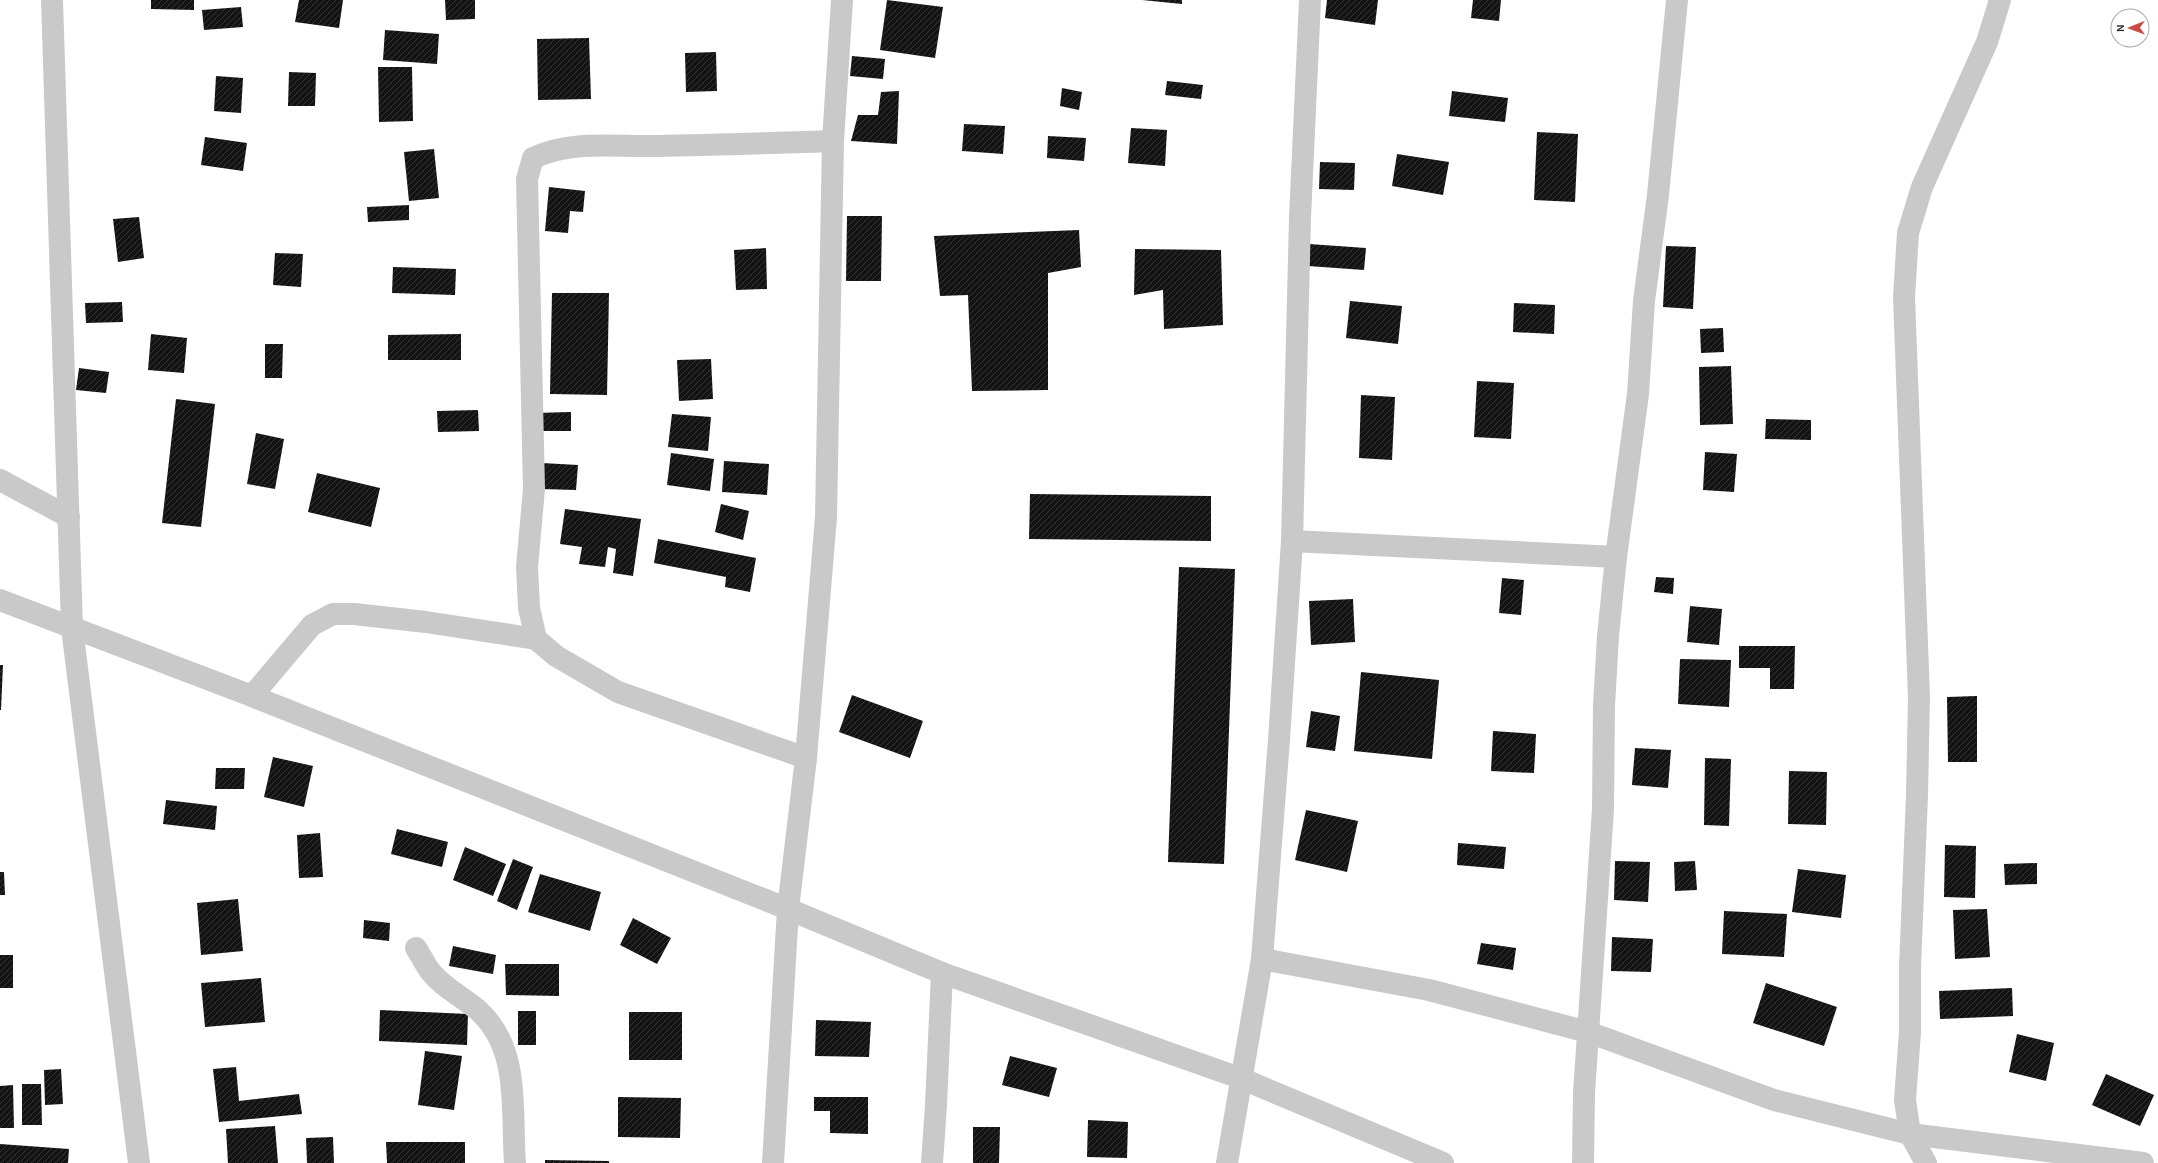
<svg xmlns="http://www.w3.org/2000/svg" width="2158" height="1163" font-family="'Alegreya Sans',sans-serif">
	<style>
		.building { fill: url(#building-hatch) }
		.lines { fill: none; stroke-linecap: round; stroke-linejoin: round }
		.minor { stroke: #c9c9c9; stroke-width: 22 }
		.tertiary { stroke: #c9c9c9; stroke-width: 22 }
	</style>
	<defs>
		<pattern id="building-hatch" width="6" height="6" patternUnits="userSpaceOnUse"><rect width="6" height="6" fill="#131313"/><path d="M-1 1l2-2M0 6l6-6M5 7l2-2" fill="none" stroke="#363636"/></pattern>
	</defs>
	<rect width="100%" height="100%" fill="#fff"/>
	<g class="building">
		<path d="M151 0H194V10L151 9Z"/>
		<path d="M299 0H343L339 28 295 22Z"/>
		<path d="M445 0H475V19L446 20Z"/>
		<path d="M887 0 943 7 935 58 880 50Z"/>
		<path d="M1142 0H1182V4Z"/>
		<path d="M1327 0H1378L1375 25 1325 18Z"/>
		<path d="M1473 0H1501L1499 21 1471 18Z"/>
		<path d="M241 7 243 27 204 30 202 10Z"/>
		<path d="M385 30 439 34 437 64 383 60Z"/>
		<path d="M589 38 591 99 538 100 537 39Z"/>
		<path d="M716 52 717 91 686 92 685 53Z"/>
		<path d="M852 56 885 59 883 79 850 76Z"/>
		<path d="M378 67H412L413 121 379 122Z"/>
		<path d="M289 72 316 73 315 106H288Z"/>
		<path d="M216 76 243 78 241 113 214 111Z"/>
		<path d="M1167 81 1203 85 1201 99 1165 95Z"/>
		<path d="M1062 88 1082 92 1079 110 1060 106Z"/>
		<path d="M899 91 897 144 851 141 858 115H878L881 92Z"/>
		<path d="M1452 91 1508 98 1505 122 1449 116Z"/>
		<path d="M964 124 1005 126 1003 154 962 151Z"/>
		<path d="M1131 128 1167 130 1165 166 1128 163Z"/>
		<path d="M1537 132 1578 134 1575 202 1534 200Z"/>
		<path d="M1048 136 1086 138 1084 161 1047 158Z"/>
		<path d="M205 137 247 143 243 171 201 165Z"/>
		<path d="M434 149 439 198 409 201 404 152Z"/>
		<path d="M1397 154 1449 162 1443 195 1392 186Z"/>
		<path d="M1320 162 1355 163 1354 190 1319 189Z"/>
		<path d="M549 187 585 191 583 212 570 211 568 233 545 231Z"/>
		<path d="M409 205V220L368 222 367 207Z"/>
		<path d="M847 216H882L881 281H846Z"/>
		<path d="M139 217 144 258 118 262 113 219Z"/>
		<path d="M1079 230 1081 267 1048 273V390L972 391 968 295 940 296 934 236Z"/>
		<path d="M1309 244 1366 248 1364 270 1308 266Z"/>
		<path d="M1666 246 1696 247 1693 309 1663 307Z"/>
		<path d="M766 248 767 289 736 290 734 250Z"/>
		<path d="M1135 249 1221 250 1223 325 1164 329 1163 290 1134 295Z"/>
		<path d="M275 253 303 254 301 287 273 285Z"/>
		<path d="M393 267 456 269 455 295 392 293Z"/>
		<path d="M552 293H609L607 395 550 394Z"/>
		<path d="M1350 301 1402 306 1398 344 1346 338Z"/>
		<path d="M122 302 123 322 86 323 85 303Z"/>
		<path d="M1514 303 1555 305 1554 334 1513 332Z"/>
		<path d="M1723 328 1724 352 1701 353 1700 329Z"/>
		<path d="M151 334 187 338 184 373 148 370Z"/>
		<path d="M461 334V360H388V335Z"/>
		<path d="M265 344H283L282 378H265Z"/>
		<path d="M711 359 713 399 679 401 677 360Z"/>
		<path d="M1731 366 1733 424 1700 425 1699 367Z"/>
		<path d="M79 368 109 372 106 393 76 390Z"/>
		<path d="M1477 381 1514 383 1511 439 1474 437Z"/>
		<path d="M1361 395 1395 397 1392 460 1359 458Z"/>
		<path d="M176 399 215 404 201 527 162 523Z"/>
		<path d="M478 410 479 431 438 432 437 411Z"/>
		<path d="M571 412V431H534V413Z"/>
		<path d="M672 414 711 417 708 451 668 447Z"/>
		<path d="M1766 419 1811 420V440L1765 439Z"/>
		<path d="M256 433 284 439 275 489 247 484Z"/>
		<path d="M1705 452 1737 454 1734 492 1703 490Z"/>
		<path d="M671 453 714 459 710 491 667 485Z"/>
		<path d="M724 461 769 464 767 495 722 492Z"/>
		<path d="M542 463 578 465 576 490 540 489Z"/>
		<path d="M317 473 380 488 371 527 308 512Z"/>
		<path d="M1030 494 1211 496V541L1029 539Z"/>
		<path d="M721 504 749 511 743 540 715 532Z"/>
		<path d="M565 509 641 519 633 576 613 573 616 549 608 547 605 567 579 564 582 547 560 544Z"/>
		<path d="M658 539 756 558 750 592 725 587 726 577 654 563Z"/>
		<path d="M1179 567 1235 569 1224 864 1168 862Z"/>
		<path d="M1656 577 1674 578 1673 594 1654 592Z"/>
		<path d="M1502 578 1524 580 1521 615 1499 613Z"/>
		<path d="M1353 599 1355 642 1311 645 1309 601Z"/>
		<path d="M1690 606 1722 609 1719 645 1687 642Z"/>
		<path d="M1739 646H1795L1794 689H1770V668H1739Z"/>
		<path d="M1680 659 1731 660 1729 707 1678 704Z"/>
		<path d="M0 665H3L1 710H0Z"/>
		<path d="M1361 672 1439 680 1432 759 1354 751Z"/>
		<path d="M852 695 923 721 910 758 839 732Z"/>
		<path d="M1977 696V762H1948L1947 697Z"/>
		<path d="M1311 711 1340 716 1335 751 1306 747Z"/>
		<path d="M1493 731 1536 734 1534 773 1491 771Z"/>
		<path d="M1635 748 1671 750 1668 788 1632 785Z"/>
		<path d="M273 757 313 766 304 807 264 797Z"/>
		<path d="M1705 758 1731 759 1729 826 1704 825Z"/>
		<path d="M216 768H245L244 789H215Z"/>
		<path d="M1789 771 1827 772 1826 825 1788 824Z"/>
		<path d="M166 800 217 806 215 830 163 824Z"/>
		<path d="M1306 810 1358 821 1347 872 1295 860Z"/>
		<path d="M397 829 448 842 442 867 391 854Z"/>
		<path d="M320 833 323 877 299 878 297 835Z"/>
		<path d="M1458 843 1506 847 1504 869 1457 865Z"/>
		<path d="M1945 845 1976 846 1975 898 1944 897Z"/>
		<path d="M465 847 506 864 493 896 453 880Z"/>
		<path d="M513 859 533 867 517 910 497 901Z"/>
		<path d="M1615 861 1650 862 1648 902 1614 900Z"/>
		<path d="M1695 861 1697 890 1675 891 1674 862Z"/>
		<path d="M2037 863V884L2005 885 2004 864Z"/>
		<path d="M1798 869 1846 875 1841 918 1792 912Z"/>
		<path d="M0 872H4L5 895H0Z"/>
		<path d="M540 874 601 892 590 931 528 912Z"/>
		<path d="M238 899 243 951 201 955 197 903Z"/>
		<path d="M1987 909 1990 957 1955 959 1953 910Z"/>
		<path d="M1724 911 1787 914 1784 957 1722 954Z"/>
		<path d="M633 918 671 938 657 964 620 945Z"/>
		<path d="M364 920 390 923 389 941 363 938Z"/>
		<path d="M1612 937 1653 939 1651 972 1611 971Z"/>
		<path d="M1481 943 1516 948 1513 970 1477 964Z"/>
		<path d="M453 946 496 955 493 974 449 966Z"/>
		<rect x="0" y="955" width="13" height="33"/>
		<path d="M505 964H559V996L506 995Z"/>
		<path d="M261 978 265 1022 205 1027 201 983Z"/>
		<path d="M1766 983 1837 1007 1824 1046 1753 1023Z"/>
		<path d="M2012 988 2013 1016 1940 1019 1939 991Z"/>
		<path d="M380 1010 468 1014 467 1045 379 1041Z"/>
		<rect x="518" y="1011" width="18" height="34"/>
		<rect x="629" y="1012" width="53" height="48"/>
		<path d="M816 1020 871 1022 869 1057 815 1056Z"/>
		<path d="M2017 1034 2054 1043 2046 1081 2009 1072Z"/>
		<path d="M425 1051 462 1056 454 1110 418 1105Z"/>
		<path d="M1010 1056 1057 1068 1049 1097 1002 1085Z"/>
		<path d="M236 1067 239 1101 299 1094 302 1114 219 1122 213 1069Z"/>
		<path d="M61 1069 63 1104 45 1105 44 1070Z"/>
		<path d="M2106 1074 2154 1095 2140 1126 2092 1105Z"/>
		<path d="M22 1084H41L42 1125H22Z"/>
		<path d="M13 1085 14 1128H0V1086Z"/>
		<path d="M618 1097 681 1098 680 1138 618 1137Z"/>
		<path d="M814 1097H868V1134L830 1133V1111H814Z"/>
		<path d="M1088 1120 1128 1122 1127 1158 1087 1157Z"/>
		<path d="M275 1126 278 1163H228L226 1129Z"/>
		<path d="M973 1127H1000L999 1163H973Z"/>
		<path d="M333 1137 334 1163H307L306 1138Z"/>
		<path d="M386 1142H465V1163H387Z"/>
		<path d="M0 1144 69 1149 68 1163H0Z"/>
		<path d="M545 1160 609 1161V1163H545Z"/>
	</g>
	<g class="lines">
		<g class="minor">
			<path d="M0 480 69 517"/>
			<path d="M1292 541 1616 557"/>
			<path d="M252 696 312 625 333 614H354L426 622 536 639"/>
			<path d="M806 758 618 692 556 656 536 639 529 608 527 567 534 489 527 179 533 158C571 140 615 147 656 146 715 145 774 143 833 141"/>
			<path d="M416 948C421 956 425 964 430 971 443 988 465 998 480 1012 521 1051 511 1112 515 1163"/>
			<path d="M1262 959 1429 990 1588 1032 1774 1100 1910 1134 2143 1163"/>
			<path d="M773 1163 788 909 806 758 826 517 833 141 842 0"/>
			<path d="M932 1163 936 1105 942 973"/>
			<path d="M1227 1163 1262 959 1279 740 1292 541 1300 218 1310 0"/>
			<path d="M1583 1163 1584 1093 1603 809 1604 706 1608 636 1616 557 1638 394 1644 301 1658 195 1677 0"/>
			<path d="M1926 1163 1910 1134 1905 1100 1910 1032V967L1917 795 1919 697 1904 297 1908 233 1922 187 1987 42 2000 0"/>
		</g>
		<g class="tertiary">
			<path d="M52 0 72 628 139 1163"/>
			<path d="M0 600 252 696 788 909 942 973 1240 1078 1443 1163"/>
		</g>
	</g>
	<g transform="translate(2130 28) rotate(269)"><circle r="19" fill="#ffffff" stroke="#ababab"/>
	<path d="M0-3L7 15L0 10L-7 15Z" fill="#ce4b43"/>
	<text y="-6" font-size="11" font-weight="bold" text-anchor="middle" fill="#2c2c2c">N</text>
	</g>
</svg>
